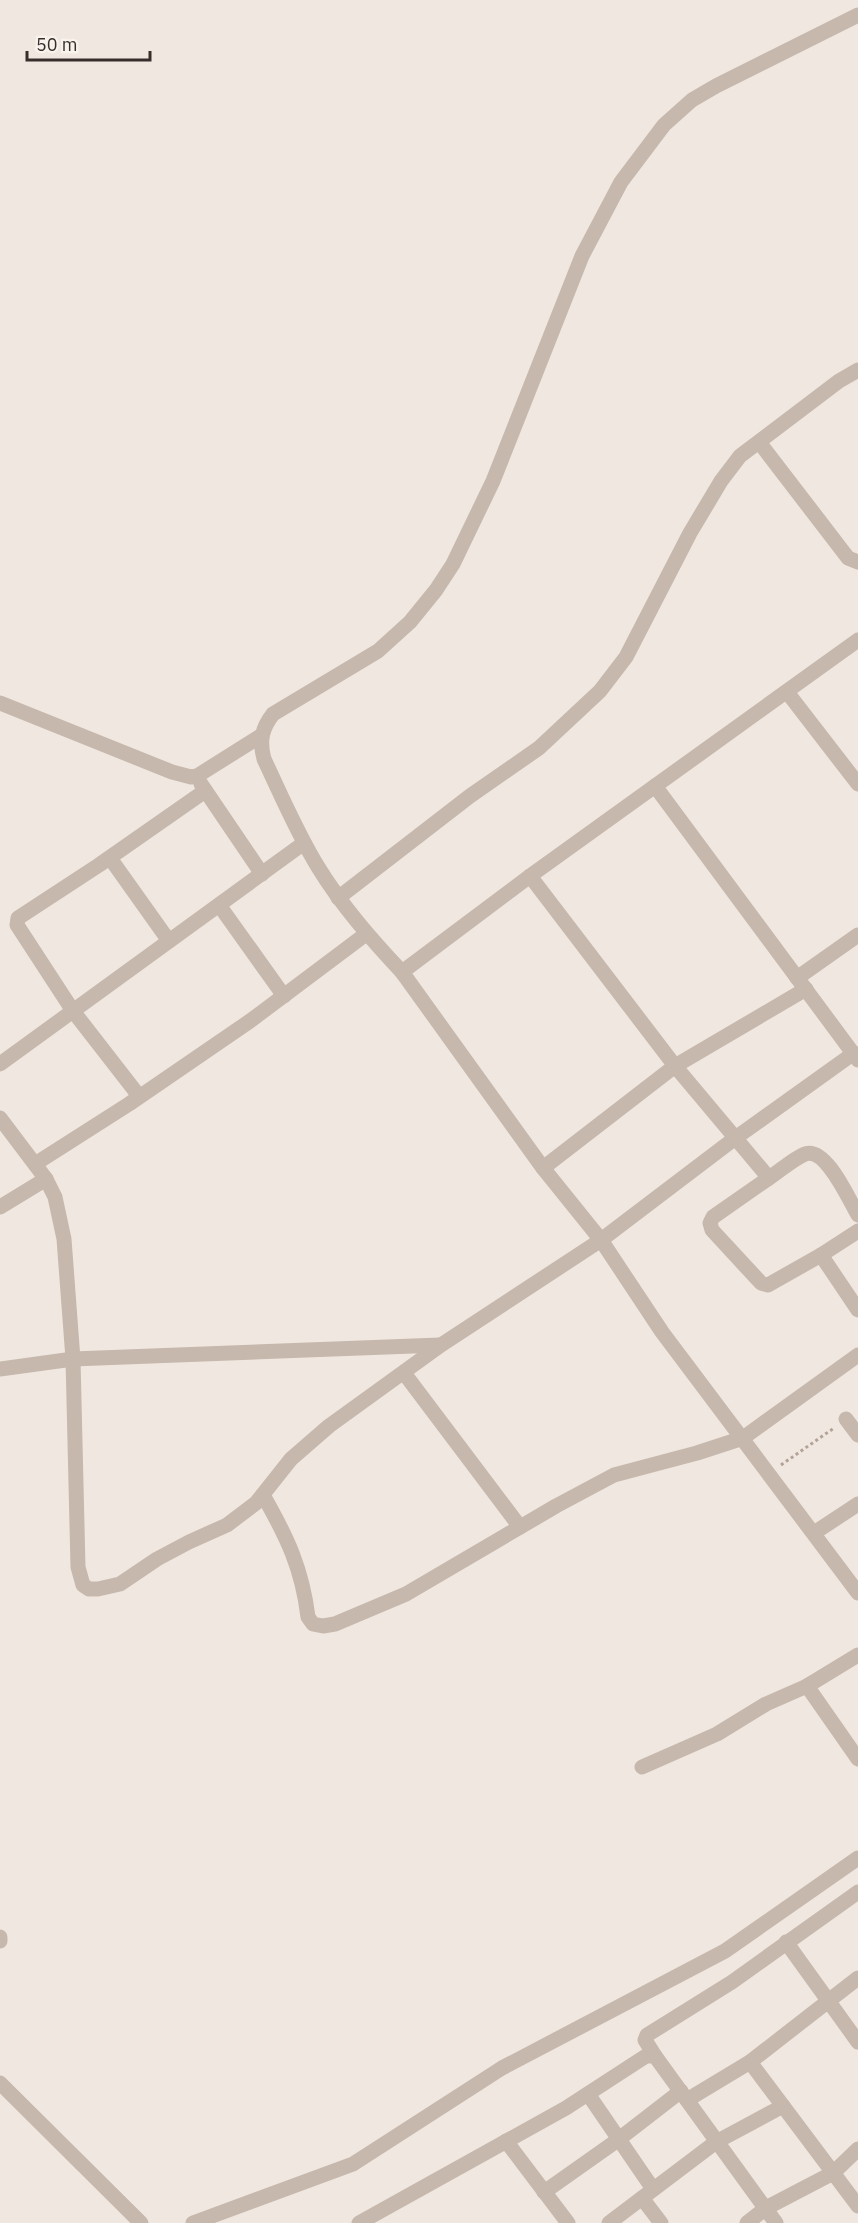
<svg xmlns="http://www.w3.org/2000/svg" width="858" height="2223" font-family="'IBM Plex Sans',sans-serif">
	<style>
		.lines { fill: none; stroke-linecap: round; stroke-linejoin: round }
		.path { stroke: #b3a298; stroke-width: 3; stroke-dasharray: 3 3; stroke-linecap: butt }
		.minor { stroke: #c7b8ad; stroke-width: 15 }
		.tertiary { stroke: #c7b8ad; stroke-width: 15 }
	</style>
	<rect width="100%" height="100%" fill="#f0e8e0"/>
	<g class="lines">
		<path class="path" d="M781 1465 834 1428"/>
		<g class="minor">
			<path d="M759 442 848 558 858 562"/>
			<path d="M787 692 858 784"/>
			<path d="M0 703 172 772 191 777 197 776 262 735"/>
			<path d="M201 784 262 874"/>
			<path d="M655 786 858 1060"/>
			<path d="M110 858 169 941"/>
			<path d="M530 876 675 1066 769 1178 713 1217 710 1223 712 1230 761 1283 768 1285 821 1255 858 1231"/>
			<path d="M338 898 470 796 539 748 600 691 626 657 690 533 721 481 740 456 839 381 858 370"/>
			<path d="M219 905 284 996"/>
			<path d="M797 978 858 935"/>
			<path d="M0 1064 304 843"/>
			<path d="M139 1096 73 1011 17 925 18 918 99 865 205 791"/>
			<path d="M0 1118 46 1179 55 1197 64 1239 73 1359 78 1567 83 1585 89 1589H98L120 1584 157 1559 189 1542 227 1525 256 1503 291 1459 329 1426 441 1345 601 1240 734 1139 854 1053"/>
			<path d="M35 1164 129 1104 250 1021 366 934"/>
			<path d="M543 1168 675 1066 806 989"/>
			<path d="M769 1178C780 1171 793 1159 805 1154 826 1146 849 1200 858 1215"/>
			<path d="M0 1207 46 1179"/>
			<path d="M821 1255 858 1310"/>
			<path d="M0 1369 73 1359 440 1345"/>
			<path d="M404 1373 520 1527"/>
			<path d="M846 1419 858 1435"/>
			<path d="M263 1495C287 1537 302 1568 308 1617L313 1624 323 1626 335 1624 406 1594 556 1506 614 1475 697 1453 743 1438 858 1355"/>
			<path d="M814 1533 858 1504"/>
			<path d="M807 1686 858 1759"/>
			<path d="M642 1767 717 1734 766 1704 807 1686 858 1655"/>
			<path d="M0 1937V1941"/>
			<path d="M786 1942 858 2042"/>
			<path d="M655 2056 645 2040 647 2035 732 1982 858 1892"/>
			<path d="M750 2062 858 2206"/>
			<path d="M0 2083 141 2223"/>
			<path d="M588 2094 653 2189"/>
			<path d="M687 2100 750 2062 858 1978"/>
			<path d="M506 2141 568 2223"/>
			<path d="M544 2192 619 2139 681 2091"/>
			<path d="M642 2198 661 2223"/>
			<path d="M193 2223 353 2164 502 2068 725 1951 858 1858"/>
			<path d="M359 2223 566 2108 646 2056H655L776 2223"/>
			<path d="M609 2223 716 2142 783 2106"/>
			<path d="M747 2223 766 2208 833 2173 858 2149"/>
		</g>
		<g class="tertiary">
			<path d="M858 640 530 876 402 972 543 1168 601 1240 662 1332 858 1593"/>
			<path d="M402 972C371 939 342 906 318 867 297 833 281 795 264 759 259 741 262 728 273 714L378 651 410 622 436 590 453 564 493 481 582 256 621 182 664 125 692 100 716 86 858 15"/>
		</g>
	</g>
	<path d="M27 51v9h123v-9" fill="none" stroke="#372e2b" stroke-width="3"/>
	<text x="36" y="51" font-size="18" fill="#372e2b" stroke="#f8f2ec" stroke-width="4.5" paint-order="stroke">50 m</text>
</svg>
